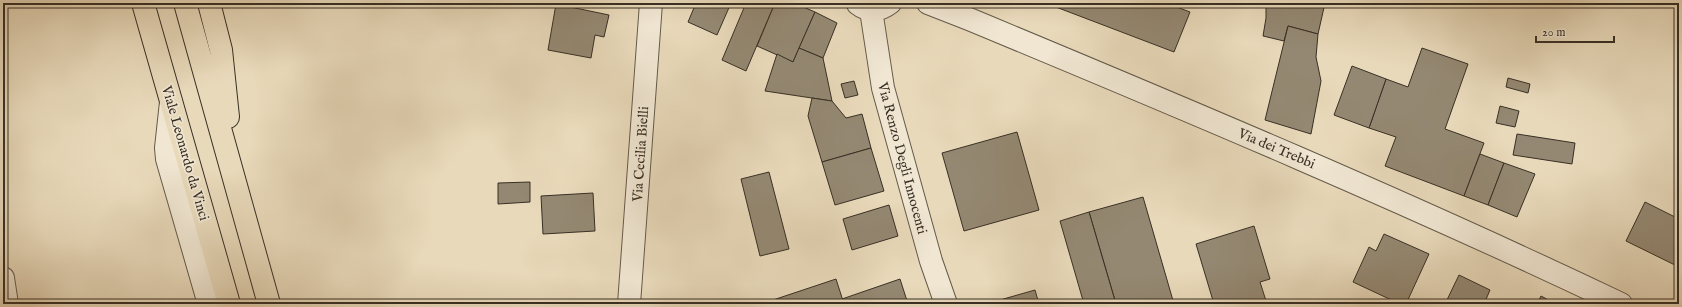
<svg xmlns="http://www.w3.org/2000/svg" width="1682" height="307" font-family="'IM FELL English',serif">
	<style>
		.building { fill: #948872; stroke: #383025 }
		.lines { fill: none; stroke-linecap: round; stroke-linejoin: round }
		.minor-casing { stroke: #645a4a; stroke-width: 24 }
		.highway-casing { stroke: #383025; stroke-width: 24 }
		.minor { stroke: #f0e6d2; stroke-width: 22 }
		.highway { stroke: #e8d9ba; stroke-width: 22 }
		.labels { text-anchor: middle; stroke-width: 3.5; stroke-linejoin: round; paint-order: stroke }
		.street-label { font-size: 14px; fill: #383025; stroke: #f0e6d2 }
	</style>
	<rect width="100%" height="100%" fill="#e8d9ba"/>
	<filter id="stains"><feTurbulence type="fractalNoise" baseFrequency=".005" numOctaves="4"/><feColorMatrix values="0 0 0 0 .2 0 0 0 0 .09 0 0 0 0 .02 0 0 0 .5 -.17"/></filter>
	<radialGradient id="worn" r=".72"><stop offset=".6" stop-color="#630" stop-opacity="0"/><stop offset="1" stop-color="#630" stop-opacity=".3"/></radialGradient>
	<g class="building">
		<path d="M696 3H731L717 35 688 22Z"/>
		<path d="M746 3H775L746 71 722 60Z"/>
		<path d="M775 3H794L815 12 793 62 757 46Z"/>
		<path d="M1048 3H1166L1190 12 1174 52 1048 4Z"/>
		<path d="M1266 3H1325L1318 34 1288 26 1284 41 1263 36 1266 18Z"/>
		<path d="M556 4 609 15 604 37 595 35 591 58 548 50Z"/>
		<path d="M815 12 837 23 823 58 799 48Z"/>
		<path d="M1288 26 1318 34 1316 57 1321 81 1311 134 1265 120Z"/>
		<path d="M799 48 823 58 832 101 765 91 777 54 793 62Z"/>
		<path d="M1422 48 1468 64 1445 129 1484 143 1464 196 1385 166 1396 137 1369 128 1386 79 1408 87Z"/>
		<path d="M1352 66 1386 79 1369 128 1334 115Z"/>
		<path d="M1508 78 1530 84 1528 93 1506 87Z"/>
		<path d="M854 81 858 95 845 98 841 84Z"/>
		<path d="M812 98 832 101 846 118 862 114 871 148 822 162 808 116Z"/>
		<path d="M1500 106 1519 111 1515 127 1496 123Z"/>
		<path d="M1017 132 1039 210 964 231 942 153Z"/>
		<path d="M1517 134 1575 143 1572 164 1513 155Z"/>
		<path d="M871 148 884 191 835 205 822 162Z"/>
		<path d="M1480 154 1504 163 1488 205 1464 196Z"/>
		<path d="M1504 163 1535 174 1517 217 1488 205Z"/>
		<path d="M769 172 789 249 760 256 741 179Z"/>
		<path d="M530 182V202L498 204V183Z"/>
		<path d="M593 193 595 231 543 234 541 196Z"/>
		<path d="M1143 197 1174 304H1116L1089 212Z"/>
		<path d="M1645 202 1679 219V267L1626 241Z"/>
		<path d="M889 205 898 236 852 250 843 219Z"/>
		<path d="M1089 212 1116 304H1084L1060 221Z"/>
		<path d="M1254 226 1270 279 1260 282 1267 304H1214L1196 244Z"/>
		<path d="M1384 234 1429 254 1406 304H1400L1353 282 1369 247 1376 251Z"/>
		<path d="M1459 275 1490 290 1484 304H1445Z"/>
		<path d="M836 279 844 304H771L770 301Z"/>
		<path d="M900 279 908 304H844L842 299Z"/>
		<path d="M1035 290 1039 304H986Z"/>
		<path d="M1541 296 1556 304H1537Z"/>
	</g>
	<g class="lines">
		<g class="minor-casing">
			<g id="minor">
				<path d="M928 3 969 19C1188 110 1407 202 1621 304"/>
				<path d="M858 4C868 12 880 11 890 3"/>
				<path d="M871 10 883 88 931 261 946 304"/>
				<path d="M171 102 166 148 167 159 209 304"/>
				<path d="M3 278 7 304"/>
				<path d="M629 304 651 3"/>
			</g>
		</g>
		<g class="highway-casing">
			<g id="highway">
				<path d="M143 3 229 304"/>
				<path d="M185 3 269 304"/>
				<path d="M209 3 221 50 228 117"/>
			</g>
		</g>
		<use href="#minor" class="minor"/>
		<use href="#highway" class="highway"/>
	</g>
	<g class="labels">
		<g class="street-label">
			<text transform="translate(1277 148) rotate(23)" y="5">Via dei Trebbi</text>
			<text transform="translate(186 153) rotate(74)" y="5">Viale Leonardo da Vinci</text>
			<text transform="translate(640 154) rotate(-86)" y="5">Via Cecilia Bielli</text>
			<text transform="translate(903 158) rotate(75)" y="5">Via Renzo Degli Innocenti</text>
		</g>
	</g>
	<rect width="1682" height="307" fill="none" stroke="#e8d9ba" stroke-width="16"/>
	<rect x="4" y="4" width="1674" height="299" fill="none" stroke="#383025" stroke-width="2"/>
	<rect x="8" y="8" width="1666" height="291" fill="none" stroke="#383025"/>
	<path d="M1536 36v6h78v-6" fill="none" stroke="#383025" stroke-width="2"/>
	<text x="1542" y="36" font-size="12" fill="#383025" stroke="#f0e6d2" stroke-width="3" paint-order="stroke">20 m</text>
	<rect width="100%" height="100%" filter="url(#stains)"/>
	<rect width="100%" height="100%" fill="url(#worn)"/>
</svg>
